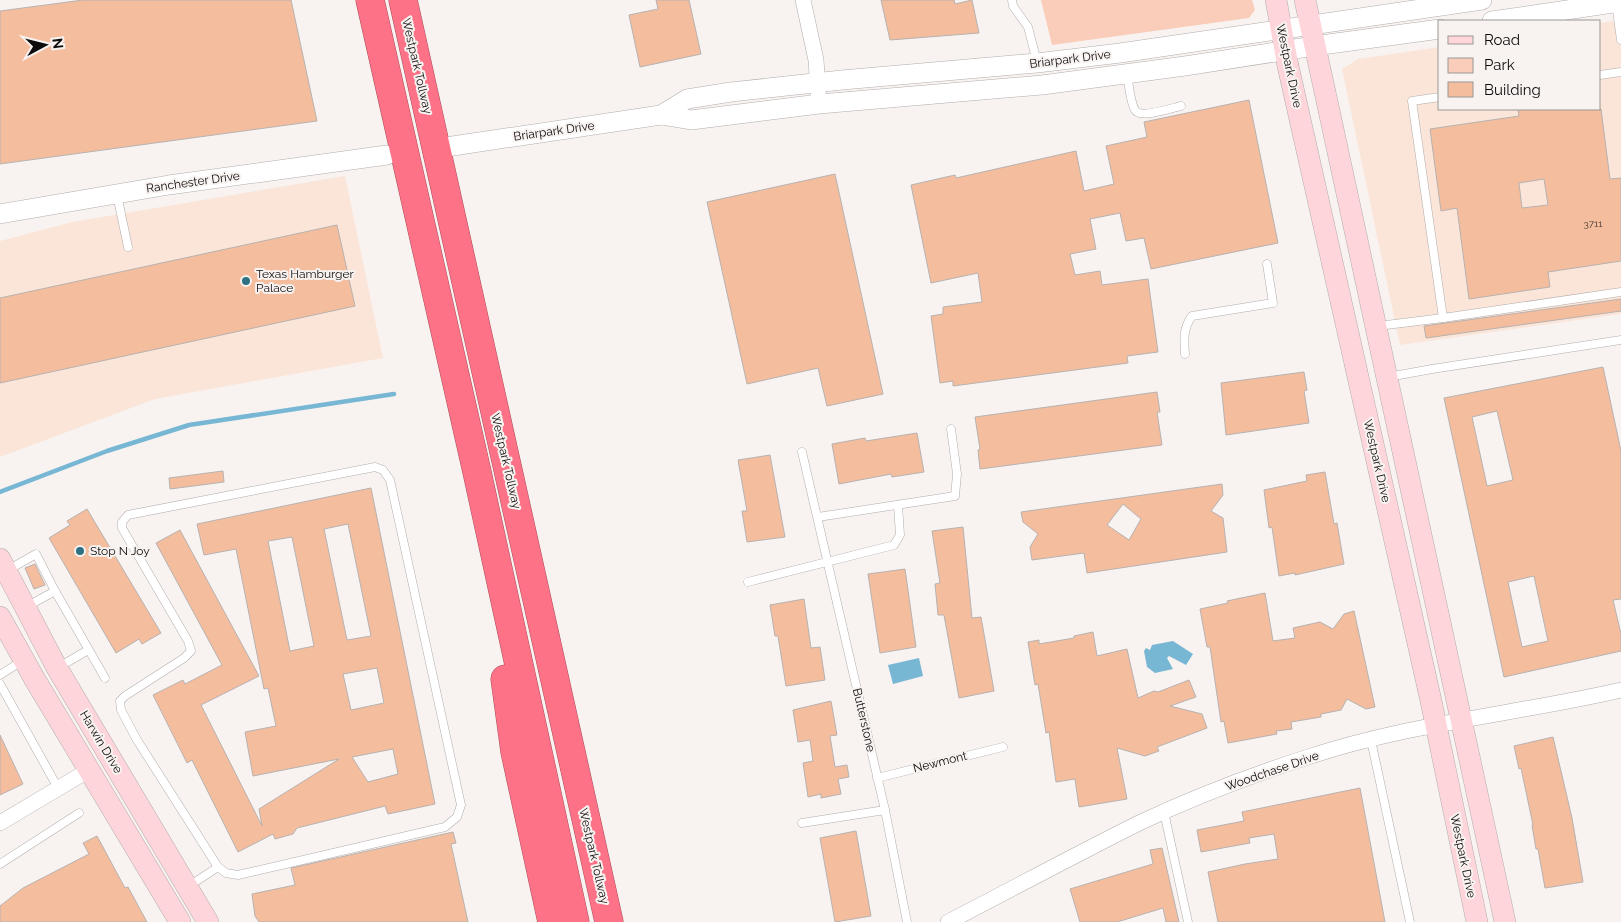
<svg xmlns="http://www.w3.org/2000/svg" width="1621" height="922" font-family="Raleway,sans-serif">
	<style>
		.commercial { fill: #fbe5d8 }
		.green { fill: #f9cdba }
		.water { fill: #78b7d4 }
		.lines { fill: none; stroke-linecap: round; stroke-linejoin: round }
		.stream { stroke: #78b7d4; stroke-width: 4.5 }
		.building { fill: #f4bd9e; stroke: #b7b2b0; fill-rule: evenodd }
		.service-casing { stroke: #b2adab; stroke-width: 9 }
		.minor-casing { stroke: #b2adab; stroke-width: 16 }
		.tertiary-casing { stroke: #b2adab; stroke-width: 20 }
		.secondary-casing { stroke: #b2adab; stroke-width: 22 }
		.motorway-casing { stroke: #a94e5b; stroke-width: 29 }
		.service { stroke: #fff; stroke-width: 8 }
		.minor { stroke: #fff; stroke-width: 15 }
		.tertiary { stroke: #fff; stroke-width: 19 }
		.secondary { stroke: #fed5db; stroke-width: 21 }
		.motorway { stroke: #fd7286; stroke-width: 28 }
		.poi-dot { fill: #2e7182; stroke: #f8f3f1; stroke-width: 2 }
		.labels { text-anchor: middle; stroke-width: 4; stroke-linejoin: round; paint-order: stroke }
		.number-label { font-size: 10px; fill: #473830 }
		.street-label { font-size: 12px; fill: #0d0c0b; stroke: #f8f3f1 }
		.poi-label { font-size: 12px; fill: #0d0c0b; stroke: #f8f3f1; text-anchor: start }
	</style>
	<rect width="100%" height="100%" fill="#f8f3f1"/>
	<g class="commercial">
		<path d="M1621 20V314L1400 345 1342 69 1358 59 1440 47V109H1600V23Z"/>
		<path d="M345 176 383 358 155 399 0 457V241L72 222Z"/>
	</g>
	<path class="green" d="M1041 0H1252L1255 10 1249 18 1052 45Z"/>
	<g class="water">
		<path d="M1173 641 1193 654 1186 665 1169 656 1167 658 1173 669 1155 673 1147 667 1144 651 1146 648 1150 650 1152 645Z"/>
		<path d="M919 658 923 676 893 684 888 665Z"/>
	</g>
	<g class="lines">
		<path class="stream" d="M0 492 107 451 189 425 394 394"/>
	</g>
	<g class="building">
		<path d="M83 0H291L317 121 0 164V11Z"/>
		<path d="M656 0H689L701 54 640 67 629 15 658 9Z"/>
		<path d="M881 0H954L955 4 972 0 979 33 890 40Z"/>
		<path d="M1249 100 1278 243 1151 269 1144 238 1126 241 1120 213 1090 219 1096 249 1070 254 1075 275 1100 271 1102 285 1148 279 1158 352 1127 356 1128 363 953 386V381L940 383 931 316 943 314V307L982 302 978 273 931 283 911 185 955 175 956 178 1076 151 1084 191 1114 184 1106 146 1147 137 1144 122Z"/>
		<path d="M1518 109H1601L1610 179 1621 178V261L1548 272 1550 287 1469 299 1457 208 1441 211 1430 129 1519 116ZM1544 179 1548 205 1522 208 1519 183Z"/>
		<path d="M835 174 883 394 827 406 818 368 747 384 707 202Z"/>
		<path d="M337 225 355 306 0 383V298Z"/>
		<path d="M1621 299V311L1426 338 1424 326Z"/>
		<path d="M1603 367 1621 451V599L1613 600 1621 634V651L1504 677 1444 398ZM1497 411 1513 480 1487 486 1472 417ZM1534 576 1548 641 1522 647 1508 582Z"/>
		<path d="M1304 372 1307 390 1304 391 1309 423 1226 435 1221 383Z"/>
		<path d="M1157 392 1160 412H1157L1162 445 980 469 978 450 980 449 975 417Z"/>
		<path d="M917 433 924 472 892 477 891 474 839 484 832 444 865 438 866 441Z"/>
		<path d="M770 455 785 537 747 542 742 511H747L738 460Z"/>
		<path d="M223 471 224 482 170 489 169 478Z"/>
		<path d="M1325 472 1334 524 1337 523 1344 564 1295 575V573L1279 576 1272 527 1269 528 1264 490 1307 481 1306 475Z"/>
		<path d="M1222 484 1223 495 1211 511 1223 518 1227 552 1087 573 1084 553 1032 560 1030 547 1038 534 1023 522 1021 512ZM1123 504 1141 519 1129 540 1107 525Z"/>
		<path d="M371 488 435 804 388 814 385 806 297 828 293 834 275 839 273 834 238 852 192 760 187 763 153 695 183 680 185 684 222 665 156 543 180 530 259 676 201 705 262 826 259 809 339 759 253 776 245 732 276 726 268 688 264 689 236 549 204 555 197 524ZM348 524 371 636 347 640 324 529ZM292 537 314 646 290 651 268 541ZM377 668 384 703 351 710 343 674ZM393 749 398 774 368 782 352 757Z"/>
		<path d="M87 509 161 633 142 644 139 639 116 653 49 538 70 525 67 521Z"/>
		<path d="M963 527 972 618 981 617 994 691 959 698 944 615H938L935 584 940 583 932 531Z"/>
		<path d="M35 564 45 585 34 589 25 568Z"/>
		<path d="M905 569 916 647 880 653 868 574Z"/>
		<path d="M1265 593 1273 641 1295 638 1293 628 1320 622 1333 629 1344 614 1354 611 1375 707 1366 709 1347 699 1341 710 1321 714V717L1291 722 1292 729 1276 731 1277 734 1228 743 1224 721 1221 722 1210 647H1207L1200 609 1228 603 1227 601Z"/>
		<path d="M804 599 811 648 820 647 825 680 786 686 778 636H775L770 605Z"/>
		<path d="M1093 632 1097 656 1127 649 1138 698 1154 691 1158 692 1189 680 1196 697 1170 706 1202 714 1207 728 1157 747 1159 751 1145 756 1117 748 1127 799 1079 807 1075 779 1056 782 1049 732 1046 733 1038 684 1035 685 1028 642 1039 640V644L1074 638V636Z"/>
		<path d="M831 701 837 735 830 736 835 767 847 765 849 777 838 779 841 794 821 798V794L808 797 803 763 813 761 810 740 798 742 793 710Z"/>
		<path d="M0 735 23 784 0 795Z"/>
		<path d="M1553 737 1572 818 1583 882 1545 888 1538 849H1536L1532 825H1533L1521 768 1519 769 1514 746Z"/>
		<path d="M1360 788 1385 922H1218L1208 872 1245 864 1278 859 1274 834 1249 838 1250 843 1201 852 1197 830 1244 821 1242 812Z"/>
		<path d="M856 831 871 916 835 922 820 838Z"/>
		<path d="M453 832 456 843 451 844 468 922H259L255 916 252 894 295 885 291 868Z"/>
		<path d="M97 836 125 888 128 887 147 922H0V906L23 888 89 854 83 843Z"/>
		<path d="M1162 848 1179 922H1166L1163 908 1117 922H1080L1070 889 1153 864 1150 850Z"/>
	</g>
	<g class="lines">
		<g class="service-casing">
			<g id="service">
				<path d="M1012 0 1013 6 1028 27 1037 62"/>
				<path d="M1616 3 1621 40"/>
				<path d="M1127 74C1129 84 1130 102 1135 110 1140 119 1172 108 1181 106"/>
				<path d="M1600 75 1621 72"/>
				<path d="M1440 97 1412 101 1443 318"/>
				<path d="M117 195 128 247"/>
				<path d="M1378 326 1443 318 1621 292"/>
				<path d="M1185 354C1184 340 1183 328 1192 316L1273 303 1267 264"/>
				<path d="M1388 377 1432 369 1621 340"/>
				<path d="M802 452 885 810 907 922"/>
				<path d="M375 467 383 470 390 480 461 805 457 817 445 827 238 875 226 873 218 867 137 740 121 710 120 701 125 696 184 658 191 651 188 641 122 528V522L128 515 133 514Z"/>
				<path d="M818 517 955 496 957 474 951 429"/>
				<path d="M8 570 36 554 55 591 105 678"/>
				<path d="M748 582 894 545 900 535 898 505"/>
				<path d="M26 607 55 591"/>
				<path d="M59 667 88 650"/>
				<path d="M0 675 22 661"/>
				<path d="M0 684 58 788"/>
				<path d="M1371 740 1410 922"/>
				<path d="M877 778 1003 747"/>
				<path d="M1164 812 1188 922"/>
				<path d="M802 823 885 810"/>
				<path d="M0 864 79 813"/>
				<path d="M189 886 218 867"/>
			</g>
		</g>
		<g class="minor-casing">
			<g id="minor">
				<path d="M803 0 816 60 819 104"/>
				<path d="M0 823 89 770"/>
				<path d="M948 922C1012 889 1075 855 1139 823 1192 798 1252 775 1308 757 1410 723 1517 714 1621 690"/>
			</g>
		</g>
		<g class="tertiary-casing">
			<g id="tertiary">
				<path d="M1492 21 1621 2"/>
				<path d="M661 115 687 99 731 92 842 80 1037 63 1120 53 1482 0"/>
				<path d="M446 147 661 115 691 120 819 104 1042 85 1185 66 1314 46 1440 29"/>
				<path d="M0 214 169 185 387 155"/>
			</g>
		</g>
		<g class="secondary-casing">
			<g id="secondary">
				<path d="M1276 0 1288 66 1431 701 1477 922"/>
				<path d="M1305 0 1505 922"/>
				<path d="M0 559 57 668 208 922"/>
				<path d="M0 617 34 678 180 922"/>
			</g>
		</g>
		<g class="motorway-casing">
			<g id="motorway">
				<path d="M370 0 477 472 575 922"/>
				<path d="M403 0 609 922"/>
				<path d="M505 679 515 752 552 922"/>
			</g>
		</g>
		<use href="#service" class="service"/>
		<use href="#minor" class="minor"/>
		<use href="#tertiary" class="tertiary"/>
		<use href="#secondary" class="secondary"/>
		<use href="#motorway" class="motorway"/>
	</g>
	<g class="poi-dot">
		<circle cx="246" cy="281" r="5"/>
		<circle cx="80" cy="551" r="5"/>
	</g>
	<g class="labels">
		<g class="number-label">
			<text x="1593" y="227">3711</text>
		</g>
		<g class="street-label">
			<text transform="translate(1070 59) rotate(-7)" y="4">Briarpark Drive</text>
			<text transform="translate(417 66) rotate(77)" y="4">Westpark Tollway</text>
			<text transform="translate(1289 66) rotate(78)" y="4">Westpark Drive</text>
			<text transform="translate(554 131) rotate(-8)" y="4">Briarpark Drive</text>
			<text transform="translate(193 182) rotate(-8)" y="4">Ranchester Drive</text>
			<text transform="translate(506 461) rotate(77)" y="4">Westpark Tollway</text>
			<text transform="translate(1377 461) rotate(77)" y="4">Westpark Drive</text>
			<text transform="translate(864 720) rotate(77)" y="4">Butterstone</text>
			<text transform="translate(101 742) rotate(59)" y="4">Harwin Drive</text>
			<text transform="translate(940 762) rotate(-14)" y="4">Newmont</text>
			<text transform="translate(1272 771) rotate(-19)" y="4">Woodchase Drive</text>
			<text transform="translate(594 856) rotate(77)" y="4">Westpark Tollway</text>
			<text transform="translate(1463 856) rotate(78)" y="4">Westpark Drive</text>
		</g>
		<g class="poi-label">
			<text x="256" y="278">Texas Hamburger<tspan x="256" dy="14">Palace</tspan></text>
			<text x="90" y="555">Stop N Joy</text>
		</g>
	</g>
	<rect x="1438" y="20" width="162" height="90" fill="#f8f3f1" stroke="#9a9795"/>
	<rect x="1448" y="36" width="25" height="8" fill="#fed5db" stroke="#9a9795"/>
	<text x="1484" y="45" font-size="15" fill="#0d0c0b">Road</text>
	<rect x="1448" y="58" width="25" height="15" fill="#f9cdba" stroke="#9a9795"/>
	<text x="1484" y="70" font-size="15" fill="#0d0c0b">Park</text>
	<rect x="1448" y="82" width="25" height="15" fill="#f4bd9e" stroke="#9a9795"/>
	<text x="1484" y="95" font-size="15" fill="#0d0c0b">Building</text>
	<g transform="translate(45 45) rotate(83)" stroke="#f8f3f1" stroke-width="4" paint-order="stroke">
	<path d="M0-4L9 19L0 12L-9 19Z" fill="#0d0c0b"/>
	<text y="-8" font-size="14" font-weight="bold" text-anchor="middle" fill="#0d0c0b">N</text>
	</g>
</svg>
